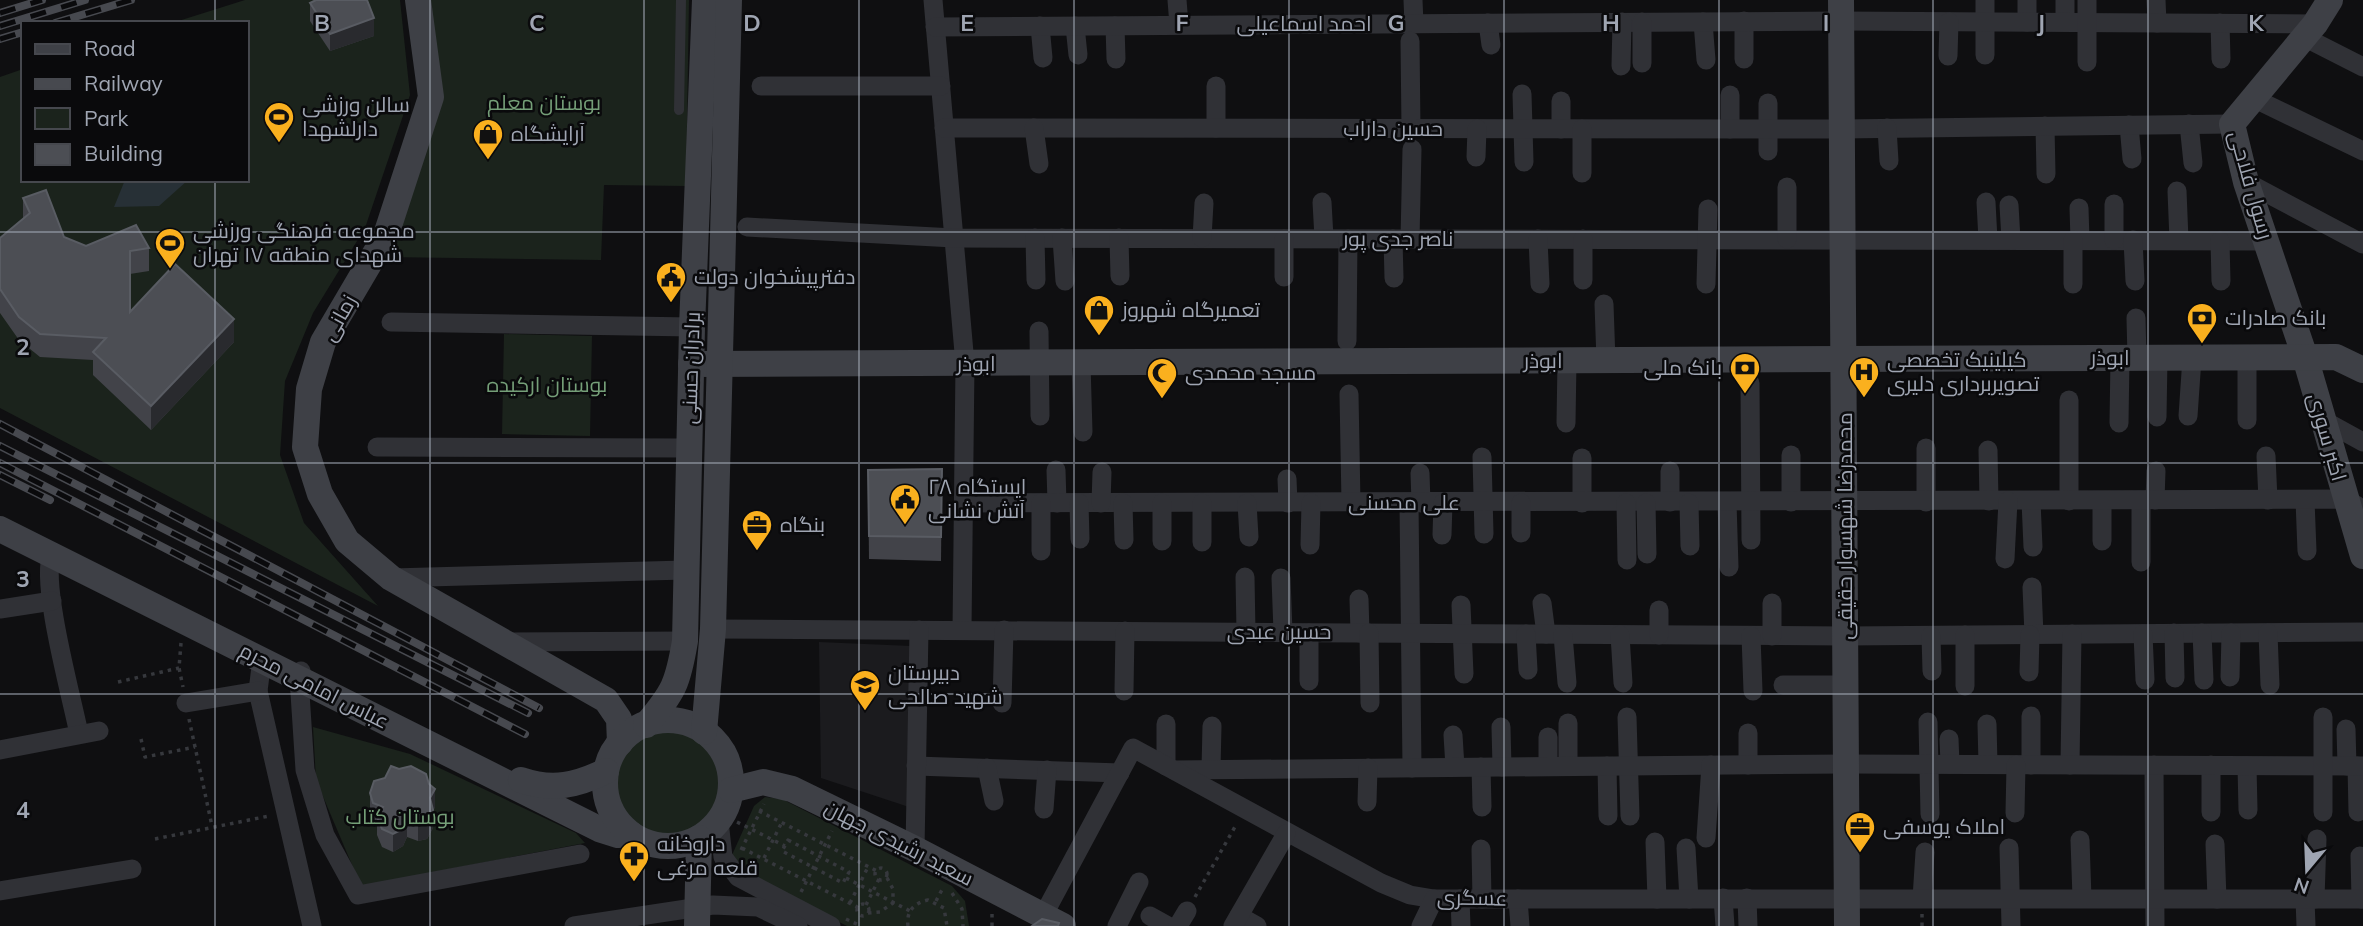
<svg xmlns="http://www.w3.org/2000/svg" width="2363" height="926" font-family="Mulish,Cairo,sans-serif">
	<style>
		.built { fill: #1b1b1e }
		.green { fill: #1b231c }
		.water { fill: #273036 }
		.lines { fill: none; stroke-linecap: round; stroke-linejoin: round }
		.path { stroke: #36383d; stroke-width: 3.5; stroke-dasharray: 3.5 5; stroke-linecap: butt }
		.lane { stroke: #303136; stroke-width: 10 }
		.street { stroke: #303136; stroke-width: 19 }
		.secondary { stroke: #3e4046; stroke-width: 26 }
		.rail-casing { stroke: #47494f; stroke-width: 8 }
		.rail { stroke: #0a0a0c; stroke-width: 5; stroke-dasharray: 16; stroke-linecap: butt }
		.wall { fill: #424349 }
		.shaded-wall { fill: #292a2e }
		.building { fill: #4c4e54; stroke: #595c63; stroke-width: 2 }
		.grid { fill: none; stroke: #9fa5b2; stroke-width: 2; stroke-opacity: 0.55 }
		.labels { text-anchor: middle; stroke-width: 5; stroke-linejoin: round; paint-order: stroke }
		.street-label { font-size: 21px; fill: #9fa5b2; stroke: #0a0a0c }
		.park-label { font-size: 21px; fill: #759f78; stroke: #0a0a0c }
		.poi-label { font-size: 21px; fill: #9fa5b2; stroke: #0a0a0c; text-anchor: start }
		.grid-label { font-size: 23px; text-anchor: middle; font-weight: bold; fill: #9fa5b2; stroke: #0a0a0c; stroke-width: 5; stroke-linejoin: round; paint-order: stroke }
	</style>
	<rect width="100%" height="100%" fill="#0f0f11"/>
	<path class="built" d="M819 642 911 646 909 807 821 778Z"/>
	<g class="green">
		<path d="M245 0H400L410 95 365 228 313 313 285 381 280 455 304 523 378 606 0 408V77L23 69V180H247V23H172Z"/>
		<path d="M429 0H689L686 186 604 185 601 260 386 257 440 108Z"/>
		<path d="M504 334 592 336 590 436 502 434Z"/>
		<path d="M313 727 410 754 576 833 585 843 361 886 316 780Z"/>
		<circle cx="667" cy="784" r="54"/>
		<path d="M765 797 782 799 952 886 965 901 969 926H847L742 873 732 855 754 806Z"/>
	</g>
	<path class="water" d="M125 180H188L159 206 114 207Z"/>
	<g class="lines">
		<g class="path">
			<path d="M181 643 179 668 183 687"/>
			<path d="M118 682 179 668"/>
			<path d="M189 719 212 826"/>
			<path d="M141 739 145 757 195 747"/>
			<path d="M759 811 877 871"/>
			<path d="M737 822 785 846"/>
			<path d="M155 839 269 816"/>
			<path d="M788 840 849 872 843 883 782 851Z"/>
			<path d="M742 848 859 908"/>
			<path d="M741 850 764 804"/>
			<path d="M764 858 782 822"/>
			<circle cx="881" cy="874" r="6"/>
			<path d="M846 878 910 911"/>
			<path d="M801 892 832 831"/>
			<path d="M952 893 962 909 963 926"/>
			<path d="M1195 897 1236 825"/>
			<path d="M936 901 944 886"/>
			<path d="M850 903 868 867"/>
			<circle cx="863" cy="910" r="6"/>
			<path d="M866 905 879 879"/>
			<path d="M868 913 880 912 893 903V889L886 876"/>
			<path d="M846 919 861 926"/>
			<path d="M908 926C906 911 914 903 928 900L944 908 947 926"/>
			<path d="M992 926V914"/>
			<path d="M1922 926V914"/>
		</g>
		<path class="lane" d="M679 110 681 0"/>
		<g class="street">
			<path d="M933 0 965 364 962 630"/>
			<path d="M1177 0 1179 25"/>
			<path d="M1413 0 1414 24"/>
			<path d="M1985 0V55"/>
			<path d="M2027 0V22"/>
			<path d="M2065 0V22"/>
			<path d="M2156 0 2157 23"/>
			<path d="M1744 21V59"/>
			<path d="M1703 22 1706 60"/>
			<path d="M1488 23 1491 45"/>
			<path d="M2220 23 2221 59"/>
			<path d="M1040 26 1043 58"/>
			<path d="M1075 26 1078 55"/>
			<path d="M1115 26 1116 59"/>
			<path d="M935 27 1841 21 2315 24"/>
			<path d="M2304 37 2363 67"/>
			<path d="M1410 41 1411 129"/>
			<path d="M1948 56 1949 22"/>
			<path d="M2087 62V0"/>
			<path d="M1642 63V22"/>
			<path d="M1621 66 1622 22"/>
			<path d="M761 86H941"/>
			<path d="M1216 86V128"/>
			<path d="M1522 94 1524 162"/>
			<path d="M1730 95V129"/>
			<path d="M2253 98 2363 151"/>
			<path d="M1561 101V129"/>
			<path d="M1768 103V151"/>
			<path d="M2189 124 2193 163"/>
			<path d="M2129 125 2132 159"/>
			<path d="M2045 126 2046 174"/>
			<path d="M944 128 1842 129 2232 124"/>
			<path d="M1034 128 1039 164"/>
			<path d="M1887 128 1889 161"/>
			<path d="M1582 129V173"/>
			<path d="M1476 157 1477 129"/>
			<path d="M2246 182 2363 244"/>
			<path d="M2177 191 2179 240"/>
			<path d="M1322 202 1324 238"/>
			<path d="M1986 202 1988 240"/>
			<path d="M2009 205 2011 240"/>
			<path d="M2079 208 2080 240"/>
			<path d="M747 227 954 238 2267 241"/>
			<path d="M1035 238 1036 280"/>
			<path d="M1062 238 1065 281"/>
			<path d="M1119 238 1120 276"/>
			<path d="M1202 238 1204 203"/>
			<path d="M1284 239V277"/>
			<path d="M1393 239 1394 278"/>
			<path d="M1410 239 1412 149"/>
			<path d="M1538 239 1540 284"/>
			<path d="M1583 239V280"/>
			<path d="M1787 239V187"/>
			<path d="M2114 240V204"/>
			<path d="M2133 240 2135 281"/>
			<path d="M2220 241 2221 281"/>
			<path d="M1706 284 1708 209"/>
			<path d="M2073 284V240"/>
			<path d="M1604 304 1606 361"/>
			<path d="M2136 318 2137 358"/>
			<path d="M391 322 692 327"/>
			<path d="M1039 331 1040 416"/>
			<path d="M1347 341 1348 239"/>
			<path d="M2247 357V420"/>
			<path d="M1081 363 1083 432"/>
			<path d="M1750 383 1751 540"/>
			<path d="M1349 394 1351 503"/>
			<path d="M2188 416 2192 358"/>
			<path d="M2157 417 2158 358"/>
			<path d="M2323 420 2363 442"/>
			<path d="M1566 423 1567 361"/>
			<path d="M2119 423 2120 358"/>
			<path d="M377 447 688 448"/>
			<path d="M1926 448V502"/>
			<path d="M1988 450 1989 501"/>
			<path d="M2266 456 2268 500"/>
			<path d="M1482 457 1484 534"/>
			<path d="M1582 458V503"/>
			<path d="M1056 470 1057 503"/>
			<path d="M1670 471V502"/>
			<path d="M1420 473 1421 503"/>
			<path d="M1287 479 1288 503"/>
			<path d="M2155 500 2156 471"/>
			<path d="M2305 500 2307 551"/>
			<path d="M2031 501 2033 547"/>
			<path d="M2069 501V400"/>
			<path d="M2102 501V541"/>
			<path d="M2141 501V562"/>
			<path d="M1727 502 1729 567"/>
			<path d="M1791 502V455"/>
			<path d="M963 503 2345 499 2356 505"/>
			<path d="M1041 503V551"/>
			<path d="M1079 503 1080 539"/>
			<path d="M1101 503 1102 472"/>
			<path d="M1123 503 1124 540"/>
			<path d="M1162 503V541"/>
			<path d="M1202 503V542"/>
			<path d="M1247 503 1249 537"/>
			<path d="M1409 503 1412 768"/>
			<path d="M1521 503V533"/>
			<path d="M1626 503 1627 560"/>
			<path d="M1646 503 1647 554"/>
			<path d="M1689 503 1690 546"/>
			<path d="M1442 535 1443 503"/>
			<path d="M1310 545 1311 503"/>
			<path d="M52 554C40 583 72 698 79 734"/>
			<path d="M2005 559 2008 501"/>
			<path d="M1245 577 1246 632"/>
			<path d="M392 578 685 570"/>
			<path d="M1281 578 1283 632"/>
			<path d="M2032 587 2034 635"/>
			<path d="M1359 599 1360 633"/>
			<path d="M1542 603 1546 634"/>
			<path d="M1461 605 1464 674"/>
			<path d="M0 609 52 601"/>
			<path d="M713 629 1846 636 2363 632"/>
			<path d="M1309 633V681"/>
			<path d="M1369 633 1370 703"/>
			<path d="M2174 633 2175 678"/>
			<path d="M2202 633 2204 680"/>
			<path d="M2268 633 2270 685"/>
			<path d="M1526 634 1528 670"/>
			<path d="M2143 634 2145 680"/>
			<path d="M1563 635 1567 683"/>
			<path d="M1620 635 1623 683"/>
			<path d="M1659 635V610"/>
			<path d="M1751 636 1753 691"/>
			<path d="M1772 636V603"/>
			<path d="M1931 636 1932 671"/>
			<path d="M504 642 685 641"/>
			<path d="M262 659 258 691 312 926"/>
			<path d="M301 671 299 678 305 770 325 835 358 895 580 854"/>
			<path d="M2029 672 2030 635"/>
			<path d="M2230 677 2231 633"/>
			<path d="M1783 685H1846"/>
			<path d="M1965 686V635"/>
			<path d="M1124 691 1125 631"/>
			<path d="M186 703 258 691"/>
			<path d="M1002 703 1004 630"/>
			<path d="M2031 716V765"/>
			<path d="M1627 717 1630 816"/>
			<path d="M1928 722 1930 814"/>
			<path d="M1568 723V766"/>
			<path d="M1166 724V766"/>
			<path d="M1987 724 1988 764"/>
			<path d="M1501 727 1502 767"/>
			<path d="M2346 729 2347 766"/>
			<path d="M1453 735 1455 767"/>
			<path d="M1548 737V766"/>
			<path d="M1949 739 1950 764"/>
			<path d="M0 750 99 731"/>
			<path d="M1748 765V733"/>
			<path d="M2070 765 2072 634"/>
			<path d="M2154 765 2155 926"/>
			<path d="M2211 765V812"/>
			<path d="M916 766 1120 773"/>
			<path d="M1607 766 1608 816"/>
			<path d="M2247 766 2248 810"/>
			<path d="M2357 766 2358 812"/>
			<path d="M1481 767 1482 807"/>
			<path d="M987 768 994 801"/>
			<path d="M1211 769 1212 726"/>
			<path d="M1174 770 1846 764 2363 766"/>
			<path d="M1367 802 1368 768"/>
			<path d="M1044 809 1047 770"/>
			<path d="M2323 812V717"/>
			<path d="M2015 813 2016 765"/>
			<path d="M719 821 723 857 738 877 831 926"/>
			<path d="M1706 838 1711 765"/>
			<path d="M2080 840 2082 898"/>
			<path d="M1655 842 1657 899"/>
			<path d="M2215 844 2217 899"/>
			<path d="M1686 848 1689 899"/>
			<path d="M2009 848 2011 926"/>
			<path d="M915 849 919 630"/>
			<path d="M1481 849 1482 899"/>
			<path d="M2360 856 2361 899"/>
			<path d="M0 891 132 869"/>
			<path d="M1723 898 1725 926"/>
			<path d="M1747 898 1748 926"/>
			<path d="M1922 898 1925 852"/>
			<path d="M1460 899 1461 926"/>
			<path d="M1518 899 1520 926"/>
			<path d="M2305 899 2306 926"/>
			<path d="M2315 899 2317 839"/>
			<path d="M1043 916 1133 748 1381 883 1410 895 1434 899H2363"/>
			<path d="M1150 916 1168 926"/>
			<path d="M1239 916 1257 926"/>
			<path d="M574 926 713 905 758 907 798 926"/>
			<path d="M1117 926 1139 882"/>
			<path d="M1178 926 1187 911"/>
			<path d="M1233 926 1286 834"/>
			<path d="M1421 926 1434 899"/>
		</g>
		<g class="secondary">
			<path d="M418 0 431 97 386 235 323 342 309 389 305 447 320 494 347 541 391 578 606 700 619 719 620 743"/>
			<path d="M1841 0 1847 926"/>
			<path d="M2330 0 2315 24 2232 124 2246 182 2305 357 2363 556"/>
			<path d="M691 364 2336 357 2363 370"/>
			<path d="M0 529 599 829 618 835 631 834"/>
			<circle cx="668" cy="783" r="63"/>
			<path d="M646 725C674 692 678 683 685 641L692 327 705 0"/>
			<path d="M704 732 713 629 729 0"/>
			<path d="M521 780C553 791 577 785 606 771"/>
			<path d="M731 790 763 782 792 789 915 849 1063 926"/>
			<path d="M697 926 699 838"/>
		</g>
		<g class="rail-casing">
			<g id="rail">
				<path d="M0 13 42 0"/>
				<path d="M55 23 131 0"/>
				<path d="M0 26 85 0"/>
				<path d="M0 39 23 32"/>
				<path d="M0 424 539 708"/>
				<path d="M0 446 528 713"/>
				<path d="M0 463 525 734"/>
				<path d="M0 475 50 500"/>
			</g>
		</g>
		<use href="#rail" class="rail"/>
	</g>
	<g class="wall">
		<path d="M310 3 374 36 330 51 310 21Z"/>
		<path d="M23 198 64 237 86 246 149 248V271L130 274V312L234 342 151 430 93 375V360L40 357 19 340 0 313V238L23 219Z"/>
		<path d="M942 469 941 561 869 559 868 470Z"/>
		<path d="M370 793 435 807 433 811V828L427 839 418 841 407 837 403 846 393 852 382 847 377 835V822L373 820 370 811Z"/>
	</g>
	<g class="shaded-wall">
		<path d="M374 18V36L330 51V34Z"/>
		<path d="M234 319V342L151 430V406Z"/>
		<path d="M435 789V807L433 811V828L427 839 418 841V824Z"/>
		<path d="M407 819V837L403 846 393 852V834Z"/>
	</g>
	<g class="building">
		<path d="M316 0H367L374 18 330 34 310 3Z"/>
		<path d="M46 190 64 237 86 246 136 225 149 248 130 251V312L175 264 234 319 151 406 93 352 106 338 40 334 19 317 0 289V238L30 213 23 198Z"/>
		<path d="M942 469 941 537 869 536 868 470Z"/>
		<path d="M391 766 399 769 411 766 426 774 429 784 435 789 430 798 433 810 427 822 418 824 407 819 403 829 393 834 382 829 377 817 383 807 373 803 370 793 374 781 385 778Z"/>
		<path d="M1042 919 1059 923 1058 926H1032Z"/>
	</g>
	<path class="grid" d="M215 0V23M430 0V926M644 0V926M859 0V926M1074 0V926M1289 0V926M1504 0V926M1719 0V926M1933 0V926M2148 0V926M215 180V926M0 232H2363M0 463H2363M0 694H2363"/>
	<defs>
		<g id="stadium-pin" transform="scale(1.575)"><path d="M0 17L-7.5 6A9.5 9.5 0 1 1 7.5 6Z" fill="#fab01e" stroke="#0a0a0c"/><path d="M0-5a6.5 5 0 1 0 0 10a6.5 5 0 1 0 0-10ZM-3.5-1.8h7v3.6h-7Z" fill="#111"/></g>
		<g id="shop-pin" transform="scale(1.575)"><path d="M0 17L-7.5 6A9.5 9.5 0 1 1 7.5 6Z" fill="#fab01e" stroke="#0a0a0c"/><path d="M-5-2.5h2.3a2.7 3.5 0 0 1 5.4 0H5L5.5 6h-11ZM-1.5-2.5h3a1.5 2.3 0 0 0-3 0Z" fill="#111"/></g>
		<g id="civic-pin" transform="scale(1.575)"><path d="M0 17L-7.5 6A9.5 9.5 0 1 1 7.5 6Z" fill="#fab01e" stroke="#0a0a0c"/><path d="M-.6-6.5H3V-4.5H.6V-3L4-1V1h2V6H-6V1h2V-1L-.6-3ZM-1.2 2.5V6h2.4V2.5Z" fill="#111"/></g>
		<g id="bank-pin" transform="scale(1.575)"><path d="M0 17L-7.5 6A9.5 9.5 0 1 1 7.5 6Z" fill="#fab01e" stroke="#0a0a0c"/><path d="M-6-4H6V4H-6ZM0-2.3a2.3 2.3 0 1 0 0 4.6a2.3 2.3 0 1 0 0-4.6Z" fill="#111"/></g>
		<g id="hospital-pin" transform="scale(1.575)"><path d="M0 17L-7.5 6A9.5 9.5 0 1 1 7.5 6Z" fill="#fab01e" stroke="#0a0a0c"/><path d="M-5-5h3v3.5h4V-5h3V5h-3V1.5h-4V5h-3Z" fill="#111"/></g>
		<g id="mosque-pin" transform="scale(1.575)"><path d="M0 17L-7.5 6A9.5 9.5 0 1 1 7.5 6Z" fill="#fab01e" stroke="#0a0a0c"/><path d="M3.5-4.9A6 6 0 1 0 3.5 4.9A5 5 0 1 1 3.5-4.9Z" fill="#111"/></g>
		<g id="office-pin" transform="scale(1.575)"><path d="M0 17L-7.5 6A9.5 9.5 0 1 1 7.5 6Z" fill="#fab01e" stroke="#0a0a0c"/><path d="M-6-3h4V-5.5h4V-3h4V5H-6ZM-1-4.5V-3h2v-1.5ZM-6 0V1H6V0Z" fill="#111"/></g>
		<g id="school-pin" transform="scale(1.575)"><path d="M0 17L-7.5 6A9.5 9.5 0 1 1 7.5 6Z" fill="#fab01e" stroke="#0a0a0c"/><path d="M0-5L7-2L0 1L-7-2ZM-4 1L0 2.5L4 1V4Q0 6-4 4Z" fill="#111"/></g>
		<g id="pharmacy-pin" transform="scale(1.575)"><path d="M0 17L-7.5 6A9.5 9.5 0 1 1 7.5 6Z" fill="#fab01e" stroke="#0a0a0c"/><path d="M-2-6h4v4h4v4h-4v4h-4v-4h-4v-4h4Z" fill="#111"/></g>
	</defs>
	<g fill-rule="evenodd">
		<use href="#stadium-pin" x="279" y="117"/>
		<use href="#shop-pin" x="488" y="134"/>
		<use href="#stadium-pin" x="170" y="243"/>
		<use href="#civic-pin" x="671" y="277"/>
		<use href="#shop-pin" x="1099" y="310"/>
		<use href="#bank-pin" x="2202" y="318"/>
		<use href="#bank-pin" x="1745" y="368"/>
		<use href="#hospital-pin" x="1864" y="372"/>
		<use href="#mosque-pin" x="1162" y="373"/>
		<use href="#civic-pin" x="905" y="499"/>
		<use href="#office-pin" x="757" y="525"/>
		<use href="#school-pin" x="865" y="685"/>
		<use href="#office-pin" x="1860" y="827"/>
		<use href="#pharmacy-pin" x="634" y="856"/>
	</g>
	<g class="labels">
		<g class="street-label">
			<text x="1304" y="31">احمد اسماعیلی</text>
			<text x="1393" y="136">حسین داراب</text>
			<text transform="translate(2251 185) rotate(74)" y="7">رسول فلاحی</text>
			<text x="1398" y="246">ناصر جدی پور</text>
			<text transform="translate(339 318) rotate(-61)" y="7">زمانی</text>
			<text x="2110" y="365">ابوذر</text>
			<text x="1543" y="368">ابوذر</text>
			<text x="976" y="371">ابوذر</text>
			<text transform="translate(691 368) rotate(-88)" y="7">برادران حسنی</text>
			<text transform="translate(2327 437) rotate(74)" y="7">اکبر سوری</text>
			<text x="1404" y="510">علی محسنی</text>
			<text transform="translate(1845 526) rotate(-90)" y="7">محمدرضا شهسوار حقیقی</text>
			<text x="1279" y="639">حسین عبدی</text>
			<text transform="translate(314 686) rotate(27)" y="7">عباس امامی محرم</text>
			<text transform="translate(899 843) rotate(27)" y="7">سعید رشیدی جهان</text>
			<text transform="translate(1472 898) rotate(1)" y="7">عسگری</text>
		</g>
		<g class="park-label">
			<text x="544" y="110">بوستان معلم</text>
			<text x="547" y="392">بوستان ارکیده</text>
			<text x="400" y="824">بوستان کتاب</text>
		</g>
		<g class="poi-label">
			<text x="302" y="112">سالن ورزشی<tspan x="302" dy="24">دارلشهدا</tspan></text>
			<text x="511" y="141">آرایشگاه</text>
			<text x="193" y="238">مجموعه فرهنگی ورزشی<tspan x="193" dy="24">شهدای منطقه ۱۷ تهران</tspan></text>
			<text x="694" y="284">دفترپیشخوان دولت</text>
			<text x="1122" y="317">تعمیرگاه شهروز</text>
			<text x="2225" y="325">بانک صادرات</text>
			<text x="1887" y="367">کیلینیک تخصصی<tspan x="1887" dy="24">تصویربرداری دلیری</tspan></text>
			<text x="1722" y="375" text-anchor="end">بانک ملی</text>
			<text x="1185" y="380">مسجد محمدی</text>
			<text x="928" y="494">ایستگاه ۲۸<tspan x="928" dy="24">آتش نشانی</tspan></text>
			<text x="780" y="532">بنگاه</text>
			<text x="888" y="680">دبیرستان<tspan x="888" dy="24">شهید صالحی</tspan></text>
			<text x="1883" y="834">املاک یوسفی</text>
			<text x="657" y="851">داروخانه<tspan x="657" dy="24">قلعه مرغی</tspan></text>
		</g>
	</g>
	<g class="grid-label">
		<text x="322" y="31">B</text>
		<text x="537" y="31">C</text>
		<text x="752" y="31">D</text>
		<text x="967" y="31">E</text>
		<text x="1182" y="31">F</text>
		<text x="1396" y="31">G</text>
		<text x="1611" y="31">H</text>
		<text x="1826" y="31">I</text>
		<text x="2041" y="31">J</text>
		<text x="2256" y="31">K</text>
		<text x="23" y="355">2</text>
		<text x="23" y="587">3</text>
		<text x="23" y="818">4</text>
	</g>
	<rect x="21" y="21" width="228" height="161" fill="#0a0a0c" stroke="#46484e" stroke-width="2"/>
	<rect x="35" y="44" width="35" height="10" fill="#3e4046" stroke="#46484e" stroke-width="2"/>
	<text x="84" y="56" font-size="21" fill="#9fa5b2">Road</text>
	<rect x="35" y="79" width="35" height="10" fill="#47494f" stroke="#46484e" stroke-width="2"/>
	<text x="84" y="91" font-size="21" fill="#9fa5b2">Railway</text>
	<rect x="35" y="108" width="35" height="21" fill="#1b231c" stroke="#46484e" stroke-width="2"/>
	<text x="84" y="126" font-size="21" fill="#9fa5b2">Park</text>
	<rect x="35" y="144" width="35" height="21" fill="#4c4e54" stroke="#46484e" stroke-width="2"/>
	<text x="84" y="161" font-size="21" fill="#9fa5b2">Building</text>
	<g transform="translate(2307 870) rotate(199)" stroke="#0a0a0c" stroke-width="5" paint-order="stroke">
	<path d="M0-5L12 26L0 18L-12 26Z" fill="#9fa5b2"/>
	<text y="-10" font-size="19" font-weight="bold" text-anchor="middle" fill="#9fa5b2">N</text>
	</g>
</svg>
